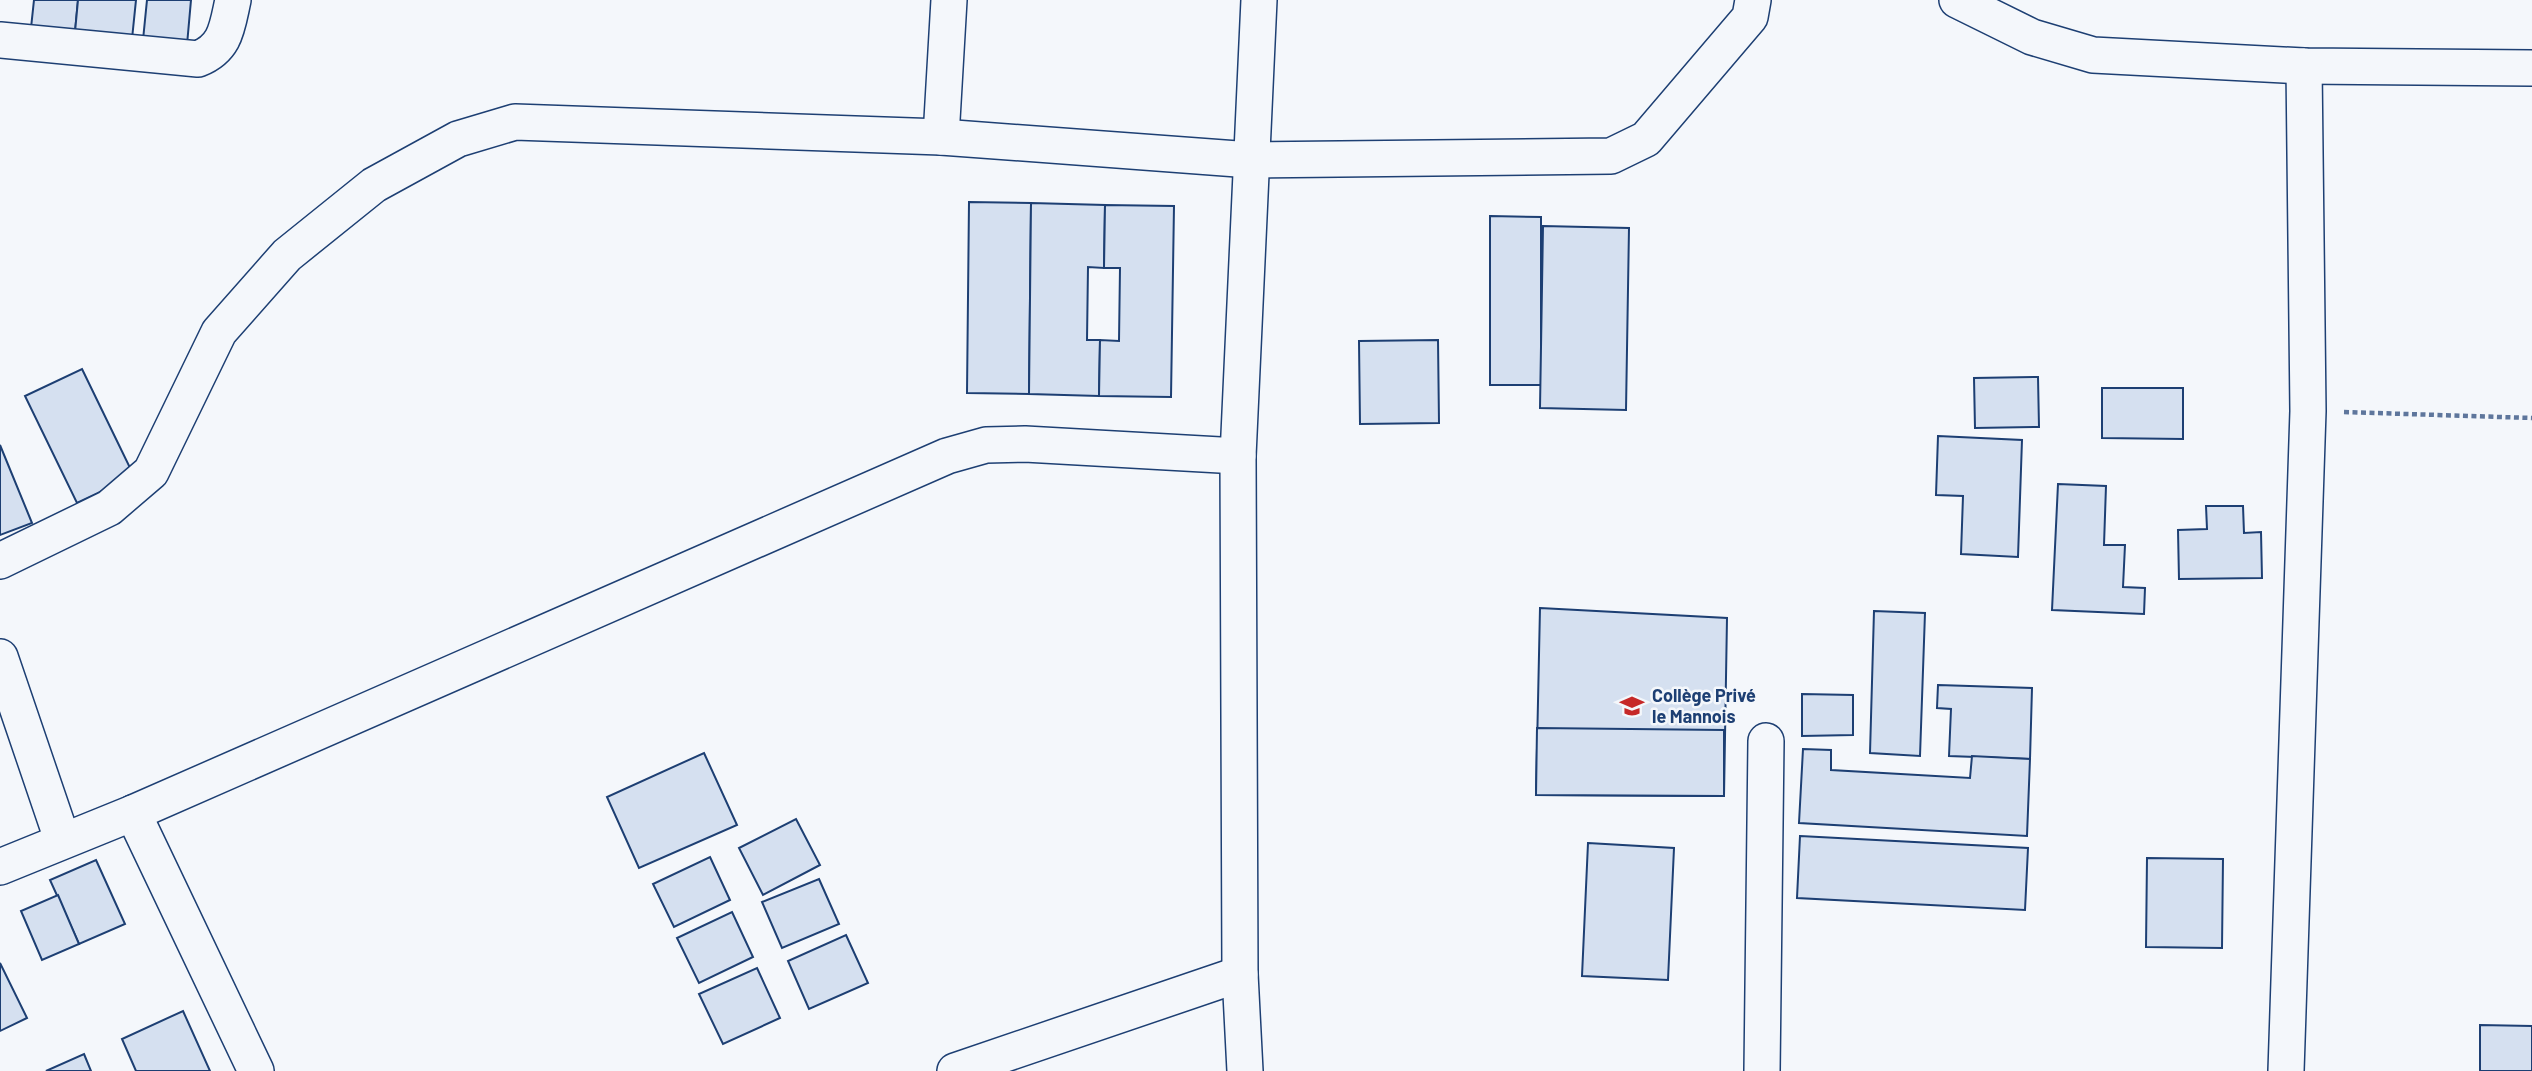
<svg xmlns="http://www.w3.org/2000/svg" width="2532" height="1071" font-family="Barlow,sans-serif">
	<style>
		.building { fill: #d5e0f0; stroke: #1d3f73; stroke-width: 2 }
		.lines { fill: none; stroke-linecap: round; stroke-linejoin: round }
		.street-casing { stroke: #1d3f73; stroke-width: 38 }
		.path { stroke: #5e769c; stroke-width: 4.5; stroke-dasharray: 5 3.5; stroke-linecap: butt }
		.street { stroke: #f4f7fb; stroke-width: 35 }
		.labels { text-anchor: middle; stroke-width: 5; stroke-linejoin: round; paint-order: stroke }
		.poi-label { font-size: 18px; font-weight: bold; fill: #1d3f73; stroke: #f4f7fb; text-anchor: start }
	</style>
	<rect width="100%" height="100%" fill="#f4f7fb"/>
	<g class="building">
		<path d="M34 0H78L75 32 31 28Z"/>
		<path d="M78 0H136L132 39 75 32Z"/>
		<path d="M147 0H191L187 45 143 40Z"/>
		<path d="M969 202 1031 203 1029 394 967 393Z"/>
		<path d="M1031 203 1105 205 1104 268 1088 267 1087 340H1100L1099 396 1029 394Z"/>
		<path d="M1105 205 1174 206 1171 397 1099 396 1100 340 1119 341 1120 268H1104Z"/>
		<path d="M1490 216 1541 217V385H1490Z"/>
		<path d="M1543 226 1629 228 1626 410 1540 408Z"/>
		<path d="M1438 340 1439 423 1360 424 1359 341Z"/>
		<path d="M82 369 134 476 77 503 25 396Z"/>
		<path d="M2038 377 2039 427 1975 428 1974 378Z"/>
		<path d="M2102 388H2183V439L2102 438Z"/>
		<path d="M1938 436 2022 440 2018 557 1961 554 1963 496 1936 495Z"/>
		<path d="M0 445 32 523 0 535Z"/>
		<path d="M2058 484 2106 486 2104 545H2125L2123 587 2145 588 2144 614 2052 610Z"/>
		<path d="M2206 506H2243L2244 533 2261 532 2262 578 2179 579 2178 530 2207 529Z"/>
		<path d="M1540 608 1727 618 1724 796 1536 795Z"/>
		<path d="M1874 611 1925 613 1920 756 1870 753Z"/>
		<path d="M1938 685 2032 688 2030 759 1949 756 1951 709 1937 708Z"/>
		<path d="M1802 694 1853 695V735L1802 736Z"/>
		<path d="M1537 728 1724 730V796L1536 795Z"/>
		<path d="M1803 749 1831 750V770L1970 778 1972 756 2030 759 2027 836 1799 823Z"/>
		<path d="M704 753 737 825 639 868 607 797Z"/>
		<path d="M796 819 820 865 763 895 739 848Z"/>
		<path d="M1800 836 2028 848 2025 910 1797 898Z"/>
		<path d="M1588 843 1674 848 1668 980 1582 976Z"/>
		<path d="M710 857 730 900 674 927 653 884Z"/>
		<path d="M2147 858 2223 859 2222 948 2146 947Z"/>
		<path d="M96 860 125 924 79 944 50 880Z"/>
		<path d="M819 879 839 924 782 948 762 902Z"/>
		<path d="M58 895 79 944 42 960 21 911Z"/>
		<path d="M732 912 753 957 699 983 677 938Z"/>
		<path d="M846 935 868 983 809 1009 788 961Z"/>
		<path d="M0 963 27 1018 0 1031Z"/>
		<path d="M757 968 780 1018 723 1044 699 994Z"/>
		<path d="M183 1011 210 1071H136L122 1039Z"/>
		<path d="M2480 1025 2532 1026V1071H2480Z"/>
		<path d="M84 1054 91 1071H46Z"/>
	</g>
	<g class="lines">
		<g class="street-casing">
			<g id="street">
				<path d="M1957 0 2032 37 2093 55 2304 66 2532 68"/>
				<path d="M0 40 198 59C226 48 227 27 233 0"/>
				<path d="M941 137 949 0"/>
				<path d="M0 561 109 508 151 472 219 332 287 255 374 185 458 139 515 122 941 137 1251 160 1611 156 1646 139 1750 17 1753 0"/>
				<path d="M0 657 62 839"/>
				<path d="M133 813 256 1071"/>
				<path d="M0 867 133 813 947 456 986 445 1025 444 1238 456"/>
				<path d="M955 1071 1240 974"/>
				<path d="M1245 1071 1240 974 1238 456 1259 0"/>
				<path d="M1762 1071 1766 741"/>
				<path d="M2286 1071 2308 411 2304 66"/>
			</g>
		</g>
		<path class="path" d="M2344 412 2532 418"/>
		<use href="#street" class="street"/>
	</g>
	<defs>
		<g id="school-bare" transform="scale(1.89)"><path d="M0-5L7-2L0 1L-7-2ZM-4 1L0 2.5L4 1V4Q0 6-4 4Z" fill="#c62828" stroke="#f4f7fb" stroke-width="2.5" paint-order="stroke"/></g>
	</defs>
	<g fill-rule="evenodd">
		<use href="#school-bare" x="1632" y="706"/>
	</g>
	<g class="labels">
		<g class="poi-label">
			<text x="1652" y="702">Collège Privé<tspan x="1652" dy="21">le Mannois</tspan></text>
		</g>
	</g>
</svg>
